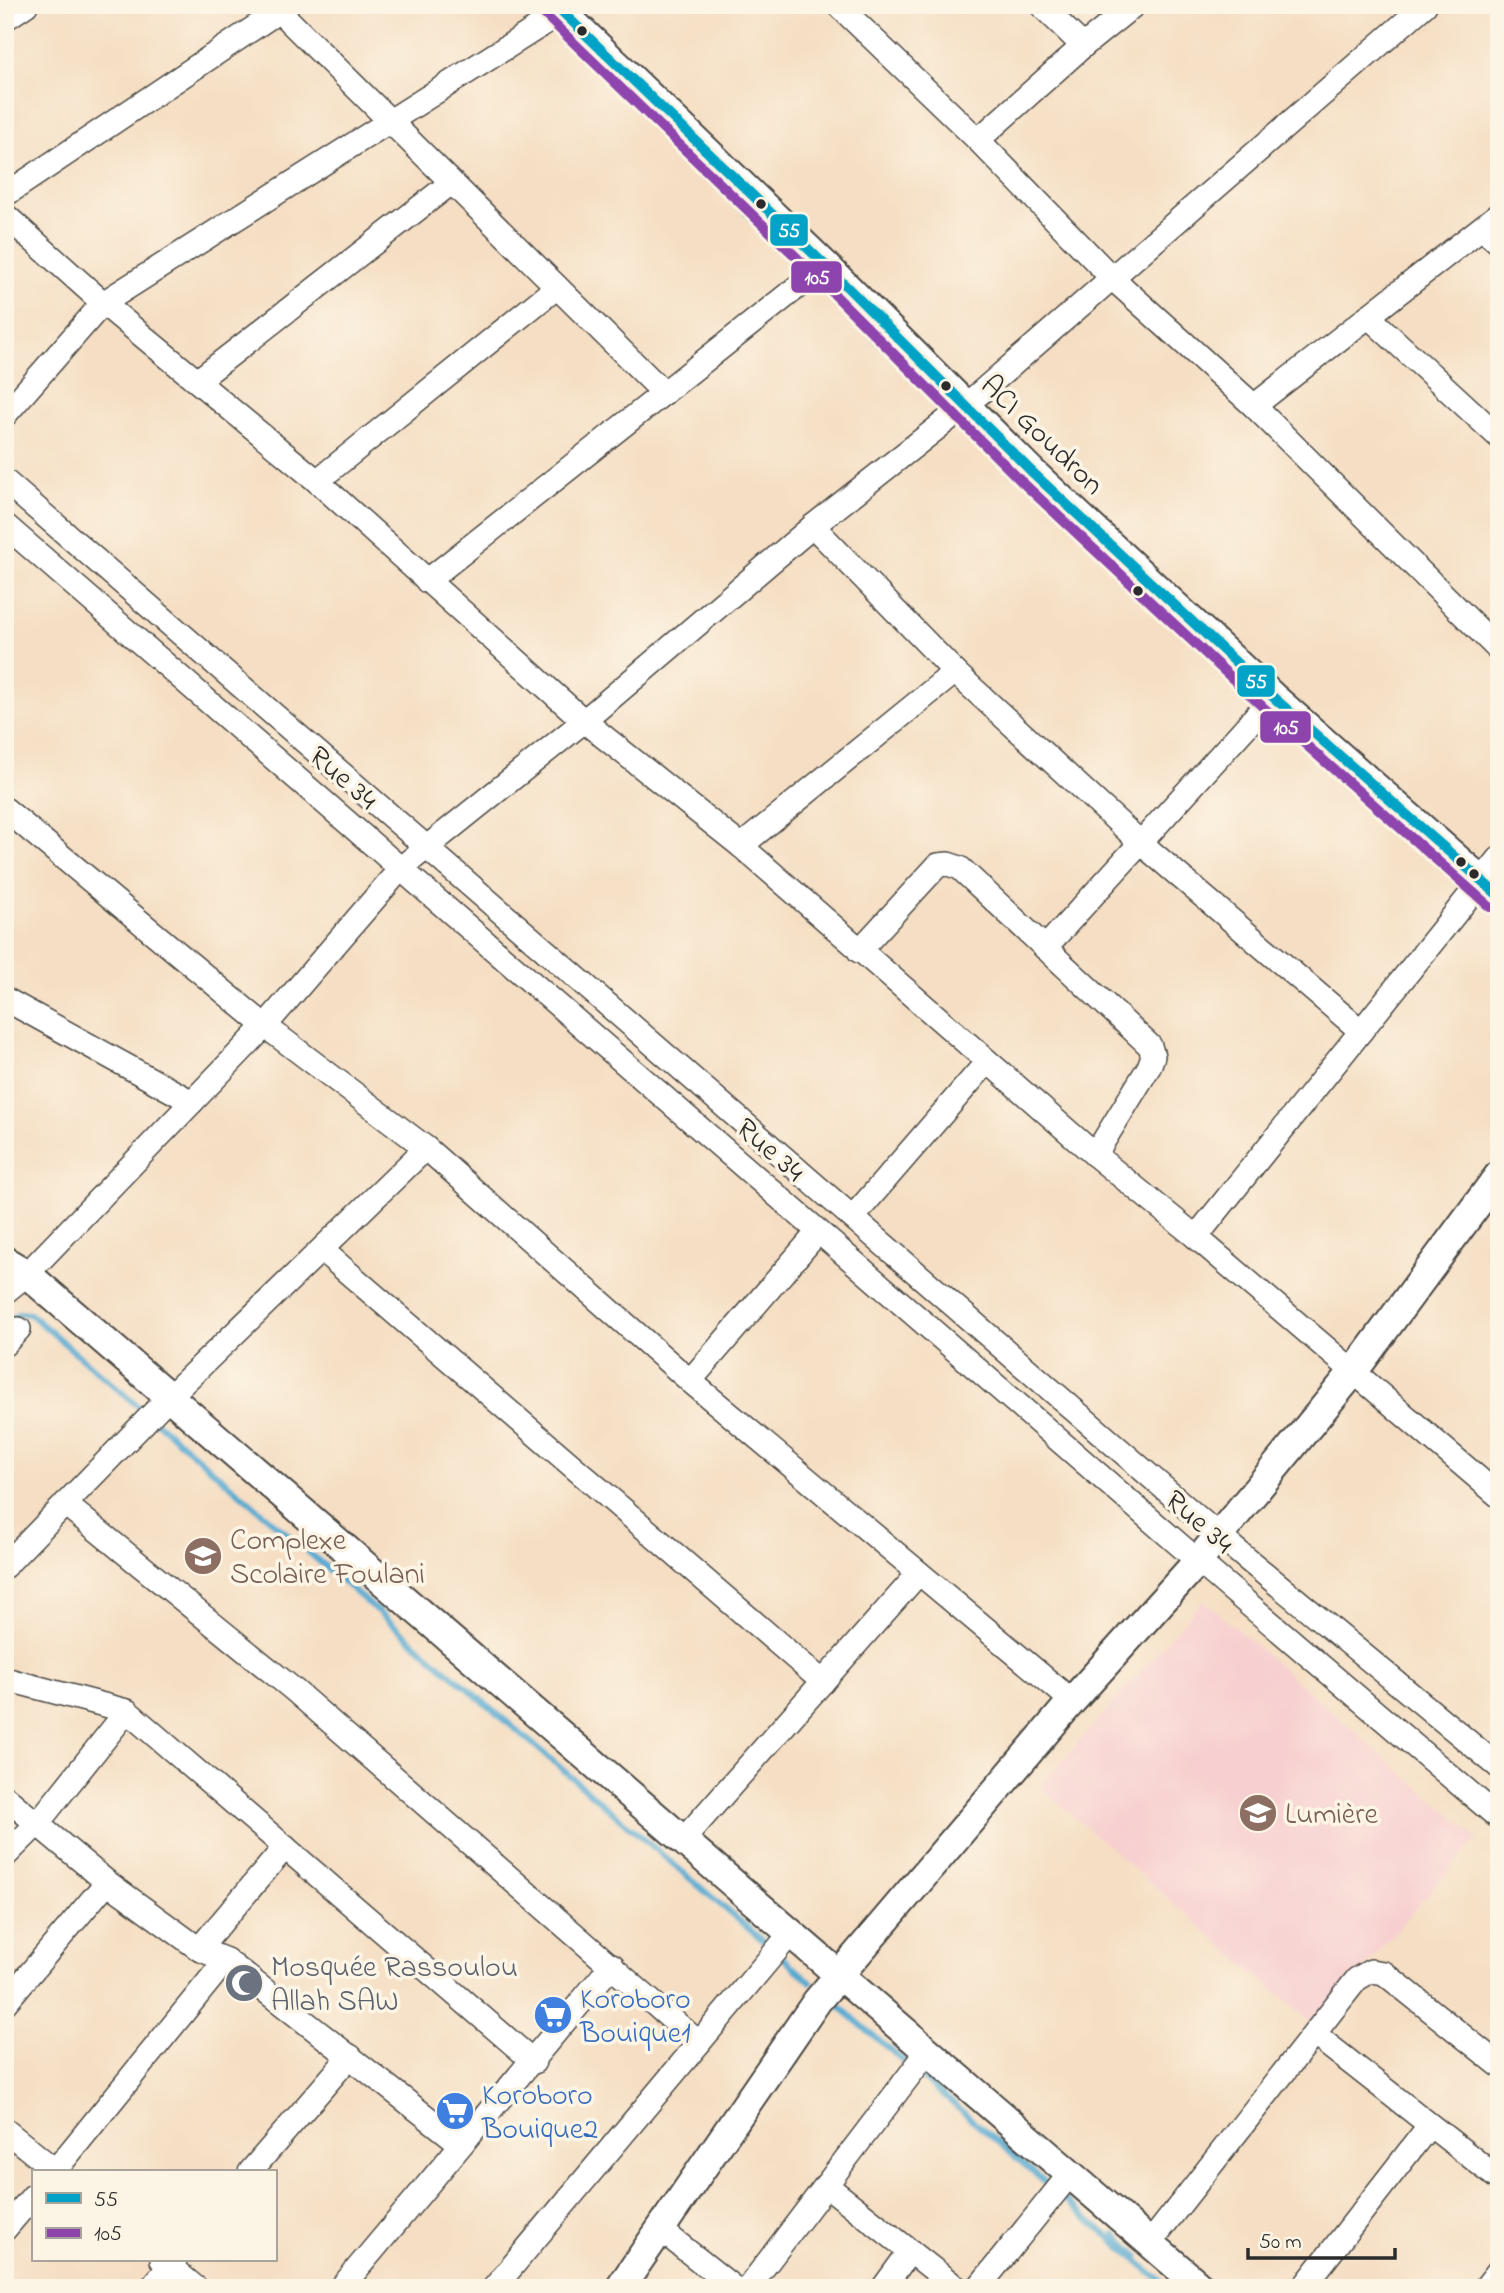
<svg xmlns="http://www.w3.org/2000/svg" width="1504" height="2293" font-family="'Indie Flower',sans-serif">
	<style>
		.built { fill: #f7cfd0 }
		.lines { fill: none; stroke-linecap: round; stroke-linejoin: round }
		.stream { stroke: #56aad2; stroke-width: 6 }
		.minor-casing { stroke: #494642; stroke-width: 26 }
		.tertiary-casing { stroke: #494642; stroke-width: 32 }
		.minor { stroke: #fff; stroke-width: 23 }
		.tertiary { stroke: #fff; stroke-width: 28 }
		.bus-1-casing { stroke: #fcf5e5; stroke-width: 16 }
		.bus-2-casing { stroke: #fcf5e5; stroke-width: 16 }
		.bus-1 { stroke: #02a3c6; stroke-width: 10 }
		.bus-2 { stroke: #8e44ad; stroke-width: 10 }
		.bus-dot { fill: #2b2b2b; stroke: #fcf5e5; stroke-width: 2.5 }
		.labels { text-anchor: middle; stroke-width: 7; stroke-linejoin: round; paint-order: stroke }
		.street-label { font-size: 30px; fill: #2b2b2b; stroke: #fcf5e5 }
		.education-label { font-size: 30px; fill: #785e54; stroke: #fcf5e5; text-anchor: start }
		.worship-label { font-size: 30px; fill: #5b616d; stroke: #fcf5e5; text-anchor: start }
		.shop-label { font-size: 30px; fill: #366cbe; stroke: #fcf5e5; text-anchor: start }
		.line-badge { stroke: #fcf5e5; stroke-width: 2.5 }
		.badge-label { font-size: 19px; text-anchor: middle; font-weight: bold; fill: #fff }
	</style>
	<rect width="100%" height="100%" fill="#fcf5e5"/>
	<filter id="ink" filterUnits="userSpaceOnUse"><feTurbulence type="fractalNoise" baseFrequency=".0143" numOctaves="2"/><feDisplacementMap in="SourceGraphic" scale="14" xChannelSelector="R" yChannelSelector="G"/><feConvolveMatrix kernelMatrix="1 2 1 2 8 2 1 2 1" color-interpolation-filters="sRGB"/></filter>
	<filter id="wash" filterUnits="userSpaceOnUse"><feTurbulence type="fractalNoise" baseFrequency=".00686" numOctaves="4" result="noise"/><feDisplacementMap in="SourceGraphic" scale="28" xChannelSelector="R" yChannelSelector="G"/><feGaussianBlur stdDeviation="1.57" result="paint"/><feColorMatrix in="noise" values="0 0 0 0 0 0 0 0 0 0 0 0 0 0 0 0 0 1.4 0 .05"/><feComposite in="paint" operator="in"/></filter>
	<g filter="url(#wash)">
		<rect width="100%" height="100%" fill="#f5dec3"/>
		<path class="built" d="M1203 1600 1477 1838 1314 2025 1040 1787Z"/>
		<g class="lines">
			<g class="stream">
				<path d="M534 5 545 16"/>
				<path d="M553 24 1011 471"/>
				<path d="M1359 791 1388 816"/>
				<path d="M5 1323 20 1313 30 1314 811 1982"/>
				<path d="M833 2001 909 2066"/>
				<path d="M917 2073 1169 2288"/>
				<path d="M1115 2235 1138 2256"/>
			</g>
		</g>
	</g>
	<g filter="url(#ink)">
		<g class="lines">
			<g class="minor-casing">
				<g id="minor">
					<path d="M273 5 664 393"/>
					<path d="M838 5 978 140 1111 277 1254 406 1499 650"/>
					<path d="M1041 5 1083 46"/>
					<path d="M5 19 26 5"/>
					<path d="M978 140 1083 46 1134 5"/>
					<path d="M5 195 279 11"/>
					<path d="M5 215 103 303 317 481 584 721 741 846 1095 1155 1196 1237 1499 1496"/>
					<path d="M1482 228 1499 243"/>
					<path d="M1368 316 1499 437"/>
					<path d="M197 381 451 183"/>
					<path d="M1254 406 1499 214"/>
					<path d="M5 415 103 303 573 5"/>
					<path d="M5 481 1219 1536 1499 1767"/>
					<path d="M317 481 557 287"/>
					<path d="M5 525 1198 1561 1499 1818"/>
					<path d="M813 526 955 672 1142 844 1361 1031"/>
					<path d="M427 581 825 265"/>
					<path d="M5 809 265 1026 426 1148 690 1381 1072 1701"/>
					<path d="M741 846 955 672"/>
					<path d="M1045 948 1273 697"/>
					<path d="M859 951 938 865 948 864 960 868 1150 1046 1153 1056 1149 1067 1095 1155"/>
					<path d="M5 999 192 1102"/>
					<path d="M853 1217 987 1062"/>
					<path d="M1196 1237 1499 859"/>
					<path d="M323 1251 823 1682"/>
					<path d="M5 1292 27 1274 265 1026 401 868 584 721 813 526 965 406 1425 5"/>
					<path d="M5 1344 19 1329"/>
					<path d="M690 1381 818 1232"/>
					<path d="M65 1504 294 1690 699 2043"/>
					<path d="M5 1566 169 1397 426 1148"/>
					<path d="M5 1679 127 1711 534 2062"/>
					<path d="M5 1797 107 1882 199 1949 226 1960 461 2144"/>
					<path d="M683 1840 919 1573"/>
					<path d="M5 1856 37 1824 127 1711"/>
					<path d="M199 1949 285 1847"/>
					<path d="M5 2003 107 1882"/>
					<path d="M1314 2034 1499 2179"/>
					<path d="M5 2130 57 2172"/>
					<path d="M54 2172 226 1960"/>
					<path d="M250 2172 350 2056"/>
					<path d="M826 2185 957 2288"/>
					<path d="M5 2229 33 2196"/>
					<path d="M661 2230 734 2288"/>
					<path d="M1150 2243 1357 1979 1371 1971 1384 1973 1499 2065"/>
					<path d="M162 2260 196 2288"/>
					<path d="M151 2288 175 2260"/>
					<path d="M341 2288 612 1965"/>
					<path d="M494 2288 791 1933"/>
					<path d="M748 2288 928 2051"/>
					<path d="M883 2288 910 2251"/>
					<path d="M978 2288 1070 2174"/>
					<path d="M1303 2288 1429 2126"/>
					<path d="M1485 2288 1499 2270"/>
				</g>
			</g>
			<g class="tertiary-casing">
				<g id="tertiary">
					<path d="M555 5 825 265 1031 471 1273 697 1499 896"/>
					<path d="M5 1261 27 1274 1202 2288"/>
					<path d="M620 2288 817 2001 1072 1701 1198 1561 1354 1371 1499 1175"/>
				</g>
			</g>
			<use href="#minor" class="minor"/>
			<use href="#tertiary" class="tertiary"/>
			<g class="bus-1-casing">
				<path id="bus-1" d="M555 5 825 265 1031 471 1273 697 1499 896"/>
			</g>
			<g class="bus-2-casing">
				<path id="bus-2" d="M545 15 815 275 1021 481 1263 707 1490 907"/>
			</g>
			<use href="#bus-1" class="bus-1"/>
			<use href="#bus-2" class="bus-2"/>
		</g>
	</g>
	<defs>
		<g id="school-disc" transform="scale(2.0125)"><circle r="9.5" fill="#8d6e63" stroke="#fcf5e5"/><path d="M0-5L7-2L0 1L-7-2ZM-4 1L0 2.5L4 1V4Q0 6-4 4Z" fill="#fff"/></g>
		<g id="mosque-disc" transform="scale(2.0125)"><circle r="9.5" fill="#6b7280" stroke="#fcf5e5"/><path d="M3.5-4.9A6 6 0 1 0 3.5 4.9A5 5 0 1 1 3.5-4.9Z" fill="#fff"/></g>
		<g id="supermarket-disc" transform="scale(2.0125)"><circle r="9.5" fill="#3f7fe0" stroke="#fcf5e5"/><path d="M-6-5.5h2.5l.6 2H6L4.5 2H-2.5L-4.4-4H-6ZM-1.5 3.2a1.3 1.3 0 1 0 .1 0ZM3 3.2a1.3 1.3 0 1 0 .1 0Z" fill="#fff"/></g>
	</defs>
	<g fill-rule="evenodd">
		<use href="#school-disc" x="203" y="1556"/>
		<use href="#school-disc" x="1258" y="1813"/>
		<use href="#mosque-disc" x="244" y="1983"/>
		<use href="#supermarket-disc" x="553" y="2015"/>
		<use href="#supermarket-disc" x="455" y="2111"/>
	</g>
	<g class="bus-dot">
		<circle cx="582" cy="31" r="6"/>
		<circle cx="761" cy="204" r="6"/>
		<circle cx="946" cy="386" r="6"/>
		<circle cx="1138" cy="591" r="6"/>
		<circle cx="1461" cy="862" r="6"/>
		<circle cx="1474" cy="874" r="6"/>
	</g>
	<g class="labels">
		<g class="street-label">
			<text transform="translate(1043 434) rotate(44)" y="10">ACI Goudron</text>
			<text transform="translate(344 777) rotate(41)" y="10">Rue 34</text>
			<text transform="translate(771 1149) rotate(41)" y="10">Rue 34</text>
			<text transform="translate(1200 1521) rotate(41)" y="10">Rue 34</text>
		</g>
		<g class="education-label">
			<text x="230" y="1549">Complexe<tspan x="230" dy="34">Scolaire Foulani</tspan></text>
			<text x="1285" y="1823">Lumière</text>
		</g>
		<g class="worship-label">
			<text x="271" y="1976">Mosquée Rassoulou<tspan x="271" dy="34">Allah SAW</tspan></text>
		</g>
		<g class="shop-label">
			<text x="580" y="2008">Koroboro<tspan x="580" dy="34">Bouique1</tspan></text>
			<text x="482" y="2104">Koroboro<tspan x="482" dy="34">Bouique2</tspan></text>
		</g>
	</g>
	<g class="line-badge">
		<rect x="769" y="213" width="40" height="34" rx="7" fill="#02a3c6"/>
		<rect x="790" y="260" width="53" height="34" rx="7" fill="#8e44ad"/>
		<rect x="1236" y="664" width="40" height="34" rx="7" fill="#02a3c6"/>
		<rect x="1259" y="710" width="53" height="34" rx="7" fill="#8e44ad"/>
	</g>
	<g class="badge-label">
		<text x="789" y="237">55</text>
		<text x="817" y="284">105</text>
		<text x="1256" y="688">55</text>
		<text x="1286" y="734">105</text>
	</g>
	<rect width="1504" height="2293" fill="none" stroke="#fcf5e5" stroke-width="28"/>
	<rect x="32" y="2170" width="245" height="91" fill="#fcf5e5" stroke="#a8a49b" stroke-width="2"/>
	<rect x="46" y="2193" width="35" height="10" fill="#02a3c6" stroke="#a8a49b" stroke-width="2"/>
	<text x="94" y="2206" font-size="21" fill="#2b2b2b">55</text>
	<rect x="46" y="2228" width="35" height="10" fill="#8e44ad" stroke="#a8a49b" stroke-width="2"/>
	<text x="94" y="2240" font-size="21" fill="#2b2b2b">105</text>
	<path d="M1248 2248v10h147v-10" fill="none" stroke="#2b2b2b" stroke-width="3.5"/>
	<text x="1259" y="2248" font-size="21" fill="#2b2b2b" stroke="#fcf5e5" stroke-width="5" paint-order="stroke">50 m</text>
</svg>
